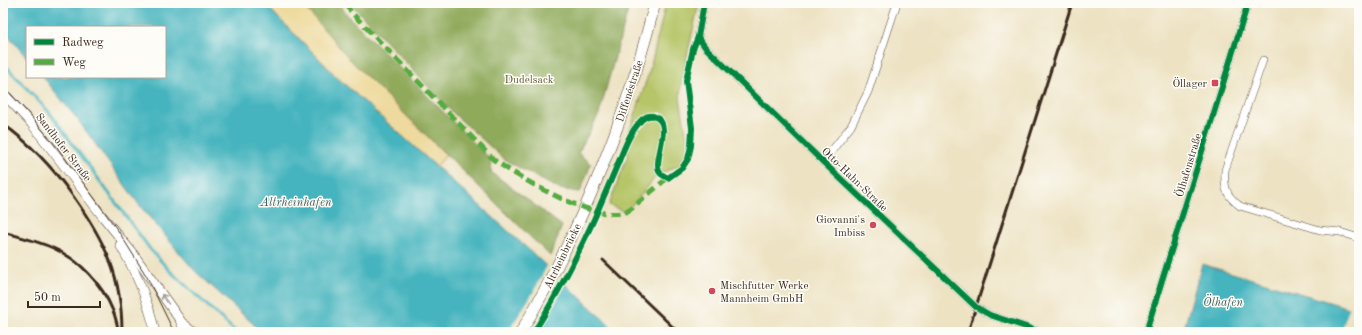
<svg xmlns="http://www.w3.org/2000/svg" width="1362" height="335" font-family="'Old Standard TT',serif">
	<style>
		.green { fill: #b6c567; stroke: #787842 }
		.forest { fill: #90aa5c; stroke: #666a3d }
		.sand { fill: #eeda9e; stroke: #94825e }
		.water { fill: #45b4be; stroke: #406f6e }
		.pier { fill: #ede2c2 }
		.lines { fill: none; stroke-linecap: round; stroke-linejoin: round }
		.stream { stroke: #45b4be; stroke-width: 3 }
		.minor-casing { stroke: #564637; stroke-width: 8 }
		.tertiary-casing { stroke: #564637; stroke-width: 10 }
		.secondary-casing { stroke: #564637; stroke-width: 12 }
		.minor { stroke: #fff; stroke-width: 7 }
		.tertiary { stroke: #fff; stroke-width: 9 }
		.secondary { stroke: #fff; stroke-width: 11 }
		.tram { stroke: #3b2a1e; stroke-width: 1 }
		.rail { stroke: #3b2a1e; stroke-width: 3 }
		.quiet { stroke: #55ab43; stroke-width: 5; stroke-dasharray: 10 5; stroke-linecap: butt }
		.cycleway-casing { stroke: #fdfcf7; stroke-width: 8 }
		.cycleway { stroke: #00873e; stroke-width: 6 }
		.oneway { stroke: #a79f9a }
		.poi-dot { fill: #d1495b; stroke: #fdfcf7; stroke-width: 1.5 }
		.labels { text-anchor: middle; stroke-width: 3; stroke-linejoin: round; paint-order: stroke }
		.park-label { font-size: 11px; fill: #605834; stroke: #fdfcf7 }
		.poi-label { font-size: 11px; fill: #3b2a1e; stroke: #fdfcf7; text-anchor: end }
		.street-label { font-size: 11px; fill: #3b2a1e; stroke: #fdfcf7 }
		.water-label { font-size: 12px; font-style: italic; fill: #3f615e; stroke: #fdfcf7 }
	</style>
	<rect width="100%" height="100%" fill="#fdfcf7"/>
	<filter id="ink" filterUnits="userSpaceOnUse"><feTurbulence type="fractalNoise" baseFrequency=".025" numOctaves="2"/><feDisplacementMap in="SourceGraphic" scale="8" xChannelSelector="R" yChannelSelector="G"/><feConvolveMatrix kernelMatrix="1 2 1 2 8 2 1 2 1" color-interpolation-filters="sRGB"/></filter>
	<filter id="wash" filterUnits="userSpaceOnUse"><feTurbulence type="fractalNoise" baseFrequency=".012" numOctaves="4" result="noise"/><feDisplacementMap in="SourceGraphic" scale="16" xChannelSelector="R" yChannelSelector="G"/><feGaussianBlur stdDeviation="0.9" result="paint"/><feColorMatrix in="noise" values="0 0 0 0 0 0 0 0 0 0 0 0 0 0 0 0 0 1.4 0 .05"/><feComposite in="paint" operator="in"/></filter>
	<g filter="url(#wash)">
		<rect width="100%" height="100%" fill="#ede2c2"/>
		<path class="green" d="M666 3H699L681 83 680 98 687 140V150L680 165 657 175 642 194 628 209 622 211 609 205 628 155 626 143 650 69Z"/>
		<g class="forest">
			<path d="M301 3H339L348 16 492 161 491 172 562 226 550 256 353 63Z"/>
			<path d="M352 3H630L599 114 578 153 591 164 580 192 559 189 505 160 452 112 355 8Z"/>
		</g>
		<path class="sand" d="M264 3H301L353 63 446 155 436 167 340 80Z"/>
		<g class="water">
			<path d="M3 3H264L340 80 527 248 617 332H262L194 270 140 206 78 120 43 77H165V27H27V58L3 29Z"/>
			<path d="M1202 264 1359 311V332H1183Z"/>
		</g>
		<g class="pier">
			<path d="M548 264 566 282 557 300 538 332H508L534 291Z"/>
			<path d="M1350 306 1359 309V332H1341Z"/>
		</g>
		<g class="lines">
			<path class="stream" d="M3 63 49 112 150 249 171 272 236 332"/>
		</g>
	</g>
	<g filter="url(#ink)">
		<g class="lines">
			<g class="minor-casing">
				<g id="minor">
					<path d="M704 3 698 37 705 47 823 162 976 307 990 315 1041 332"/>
					<path d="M1263 60 1225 170C1224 187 1225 195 1240 206L1320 230 1340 232 1359 238"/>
					<path d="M823 162 851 126 868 92 897 3"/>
					<path d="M180 320 196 332"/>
					<path d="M1146 332 1248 3"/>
				</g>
			</g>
			<g class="tertiary-casing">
				<g id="tertiary">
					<path d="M3 93 31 123 52 150 104 218 134 255 180 320 185 332"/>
					<path d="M120 245C137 273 148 300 155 332"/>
				</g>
			</g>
			<g class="secondary-casing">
				<path id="secondary" d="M521 332C581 230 626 119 655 3"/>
			</g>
			<use href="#minor" class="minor"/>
			<use href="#tertiary" class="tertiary"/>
			<use href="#secondary" class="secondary"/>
			<path class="tram" d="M3 85 34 120 57 147 119 232 147 277 174 332"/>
			<g class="rail">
				<path d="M3 124C31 144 53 168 73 196 105 241 122 276 122 332"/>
				<path d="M3 232C20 237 37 241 53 248 80 260 102 284 113 311 116 318 117 325 119 332"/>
				<path d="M1358 234 1359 231"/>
				<path d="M603 260 678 332"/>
				<path d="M968 332 1072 3"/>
			</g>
			<path class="quiet" d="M345 3 352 13 494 160C520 178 597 225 628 211 632 209 636 205 639 202 650 193 660 184 670 176"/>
			<g class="cycleway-casing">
				<g id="cycleway">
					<path d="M698 37 705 47 823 162 976 307 990 315 1041 332"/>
					<path d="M534 332C557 295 577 257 595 217 603 198 611 180 619 161 623 151 627 140 633 131 638 124 644 114 653 116 675 121 653 158 659 171 660 175 665 176 668 178L682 168 688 159 691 146 692 128 686 81 693 49 698 37 704 3"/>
					<path d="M1146 332 1248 3"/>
				</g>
			</g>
			<use href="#cycleway" class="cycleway"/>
		</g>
		<defs><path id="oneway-shaft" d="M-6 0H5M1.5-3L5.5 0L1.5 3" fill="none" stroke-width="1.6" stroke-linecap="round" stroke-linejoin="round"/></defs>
		<use class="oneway" href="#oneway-shaft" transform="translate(165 299) rotate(-126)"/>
	</g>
	<g class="poi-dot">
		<rect x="1211" y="79" width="8" height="8" rx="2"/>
		<circle cx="873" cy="225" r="4"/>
		<circle cx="712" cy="291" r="4"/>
	</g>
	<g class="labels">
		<g class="park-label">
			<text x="529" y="83">Dudelsack</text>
		</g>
		<g class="poi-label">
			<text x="1207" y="87">Öllager</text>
			<text x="865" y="223">Giovanni's<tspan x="865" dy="13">Imbiss</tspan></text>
			<text x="720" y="289" text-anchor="start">Mischfutter Werke<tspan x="720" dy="13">Mannheim GmbH</tspan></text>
		</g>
		<g class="street-label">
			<text transform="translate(629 91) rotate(-72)" y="4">Diffenéstraße</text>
			<text transform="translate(64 147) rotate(52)" y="4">Sandhofer Straße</text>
			<text transform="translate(1188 165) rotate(-73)" y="4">Ölhafenstraße</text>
			<text transform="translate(855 179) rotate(44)" y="4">Otto-Hahn-Straße</text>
			<text transform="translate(562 256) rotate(-64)" y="4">Altrheinbrücke</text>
		</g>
		<g class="water-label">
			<text x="296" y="206">Altrheinhafen</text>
			<text x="1223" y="306">Ölhafen</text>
		</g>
	</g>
	<rect width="1362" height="335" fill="none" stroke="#fdfcf7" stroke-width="16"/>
	<rect x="26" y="26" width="140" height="52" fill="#fdfcf7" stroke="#afa8a0"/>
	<rect x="34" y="39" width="20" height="6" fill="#00873e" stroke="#afa8a0"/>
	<text x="62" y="46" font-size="12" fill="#3b2a1e">Radweg</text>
	<rect x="34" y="59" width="20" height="6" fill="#55ab43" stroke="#afa8a0"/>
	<text x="62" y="66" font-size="12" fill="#3b2a1e">Weg</text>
	<path d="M28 301v6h72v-6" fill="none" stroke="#3b2a1e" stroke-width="2"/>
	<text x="34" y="301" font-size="12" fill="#3b2a1e" stroke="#fdfcf7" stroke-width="3" paint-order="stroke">50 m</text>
</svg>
